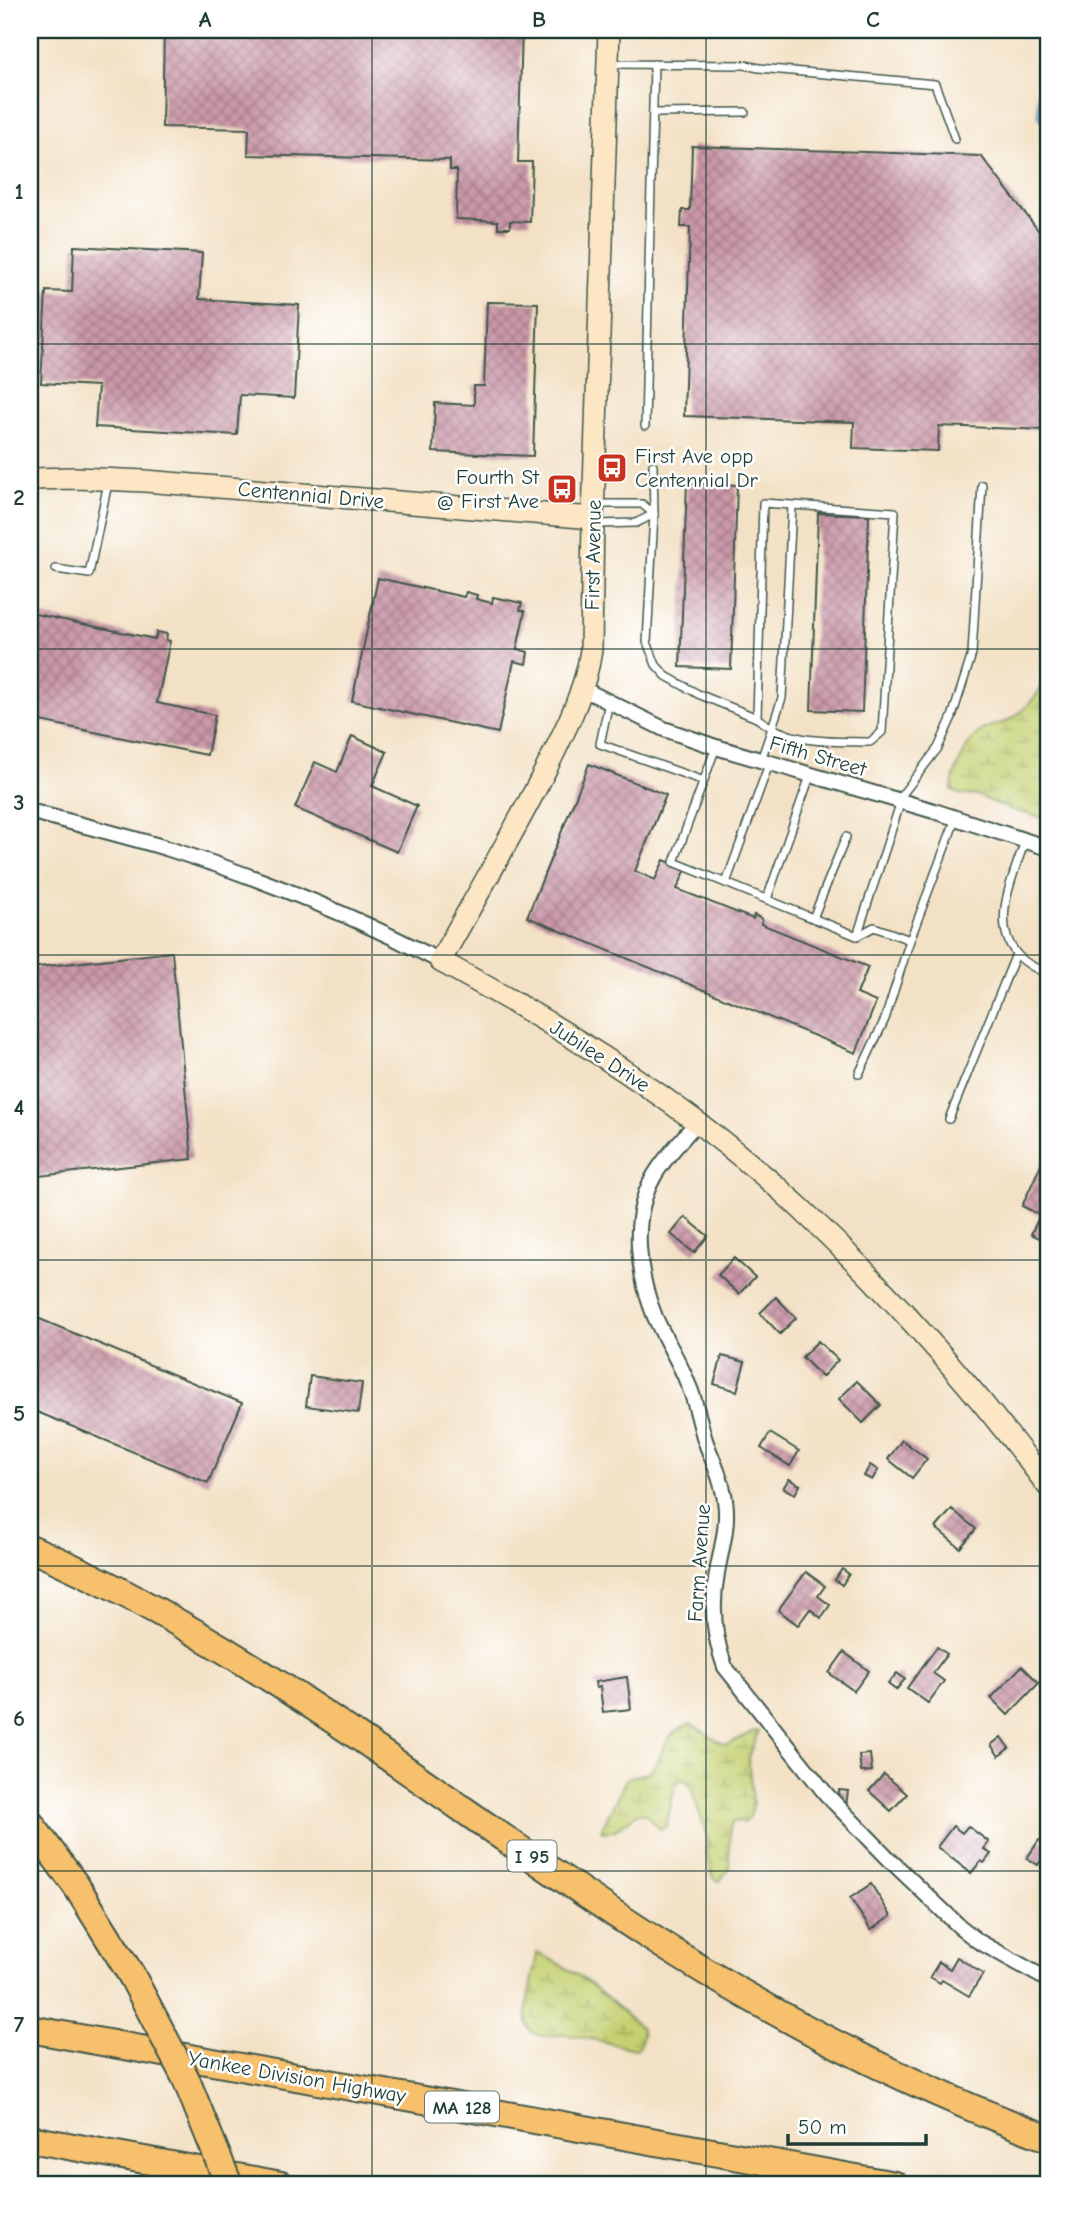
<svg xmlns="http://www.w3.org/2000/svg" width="1078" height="2215" font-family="'Comic Neue',sans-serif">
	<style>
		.wetland { fill: url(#wetland-marsh); stroke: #728652; stroke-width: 2 }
		.water { fill: url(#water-ripples); stroke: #4d7990; stroke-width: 2 }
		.building { fill: url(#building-cross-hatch) }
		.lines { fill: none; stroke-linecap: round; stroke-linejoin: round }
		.lane-casing { stroke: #3f564a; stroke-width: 10 }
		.street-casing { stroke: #3f564a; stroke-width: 18 }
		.secondary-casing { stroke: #3f564a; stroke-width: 24 }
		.highway-casing { stroke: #3f564a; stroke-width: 30 }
		.lane { stroke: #fff; stroke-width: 7 }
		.street { stroke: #fff; stroke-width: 14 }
		.secondary { stroke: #fce6c4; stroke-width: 21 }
		.highway { stroke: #f7c06c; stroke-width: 26 }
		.highway-bridge-casing { stroke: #3f564a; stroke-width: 30; stroke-linecap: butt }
		.highway-bridge { stroke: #f7c06c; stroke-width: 26 }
		.grid { fill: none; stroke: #1f3d34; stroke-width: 2; stroke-opacity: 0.55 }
		.labels { text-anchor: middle; stroke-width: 5; stroke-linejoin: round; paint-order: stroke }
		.shield { fill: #fff; stroke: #627771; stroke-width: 2 }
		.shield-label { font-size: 19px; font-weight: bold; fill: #1f3d34 }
		.poi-label { font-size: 21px; fill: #1f3d34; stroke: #fff; text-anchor: start }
		.street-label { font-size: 21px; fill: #1f3d34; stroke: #fff }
		.neatline { fill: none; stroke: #1f3d34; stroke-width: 2.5 }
		.grid-label { font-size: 23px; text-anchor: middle; font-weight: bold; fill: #1f3d34 }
	</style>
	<defs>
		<pattern id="wetland-marsh" width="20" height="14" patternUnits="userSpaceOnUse" patternTransform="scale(1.75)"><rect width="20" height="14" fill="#c4d071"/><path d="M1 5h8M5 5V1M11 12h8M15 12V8" fill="none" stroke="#9faa5e"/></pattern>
		<pattern id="water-ripples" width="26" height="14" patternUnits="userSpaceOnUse" patternTransform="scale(1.75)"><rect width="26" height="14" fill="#7bb5ec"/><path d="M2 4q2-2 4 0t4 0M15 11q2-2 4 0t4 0" fill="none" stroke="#6494c0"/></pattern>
		<pattern id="building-cross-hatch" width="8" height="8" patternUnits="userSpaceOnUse" patternTransform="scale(1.75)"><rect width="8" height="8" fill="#cb98a8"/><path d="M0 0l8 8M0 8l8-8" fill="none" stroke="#a47d8a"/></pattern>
	</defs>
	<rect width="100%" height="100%" fill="#fff"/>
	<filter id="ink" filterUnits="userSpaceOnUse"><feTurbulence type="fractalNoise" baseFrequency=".0143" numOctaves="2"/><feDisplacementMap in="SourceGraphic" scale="14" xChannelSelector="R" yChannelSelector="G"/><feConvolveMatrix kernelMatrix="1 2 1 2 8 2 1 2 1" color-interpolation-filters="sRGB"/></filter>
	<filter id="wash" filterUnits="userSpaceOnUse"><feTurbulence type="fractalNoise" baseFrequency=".00686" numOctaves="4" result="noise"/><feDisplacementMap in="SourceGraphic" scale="28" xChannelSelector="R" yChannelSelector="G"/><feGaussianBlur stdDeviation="1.57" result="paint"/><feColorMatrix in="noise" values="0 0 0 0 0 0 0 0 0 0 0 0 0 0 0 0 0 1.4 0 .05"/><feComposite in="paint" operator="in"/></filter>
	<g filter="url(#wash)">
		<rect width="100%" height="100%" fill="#f3e1c5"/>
		<g class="wetland">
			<path d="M1048 613V819L1008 809 977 795H961L952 790C951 776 968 740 979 732 986 726 996 726 1005 722 1021 715 1039 696 1045 679 1052 659 1042 635 1048 613Z"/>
			<path d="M690 1724C704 1730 713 1741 727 1745L754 1731H758C756 1741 750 1748 749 1758 747 1777 761 1812 744 1823L739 1821 733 1822 730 1828 729 1869 719 1882 714 1879 706 1852 708 1839 690 1785 684 1779 676 1782 666 1826 661 1830 646 1814 638 1813 615 1830 605 1832 601 1830 626 1779C634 1774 645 1777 652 1769 668 1749 660 1735 690 1724Z"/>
			<path d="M537 1953C581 1972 606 1997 641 2028L643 2035 640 2046 636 2049C612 2045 590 2037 566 2035 556 2034 536 2040 529 2029 521 2015 535 1970 537 1953Z"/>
		</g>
		<path class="water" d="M1048 49V130C1045 126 1041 121 1039 116 1035 96 1042 68 1048 49Z"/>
		<g id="blocks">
			<g class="building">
				<path d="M164 30H522L518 162H532L530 222 510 221V228H498V221L456 219 457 170H450V160L248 155 249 129 162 127Z"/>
				<path d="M692 146 981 156 1048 243V430L939 426 938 451 853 448 854 422 684 416 690 227H681L682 210H690Z"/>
				<path d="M74 246 202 253 199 299 299 305 294 398 240 395 237 435 95 427 98 386 41 383 46 291 72 292Z"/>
				<path d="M487 302 538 303 533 456 433 452 435 403 474 405V386H484Z"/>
				<path d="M687 483 737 485 731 669 680 667Z"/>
				<path d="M818 513 869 515 862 712 811 710Z"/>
				<path d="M378 578 464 597 466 592 477 595 476 599 492 603 493 597 522 603 520 610 525 611 517 649 528 652 526 664 514 661 498 733 352 701Z"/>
				<path d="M30 613 155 639 157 632 167 634 166 640 170 641 157 703 215 715 207 755 30 719Z"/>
				<path d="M352 736 387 752 372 786 417 806 397 852 295 808 315 762 337 772Z"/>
				<path d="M589 764 666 795 635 871 655 880 664 860 686 869 677 889 753 919 754 915 762 919 761 924 868 967 857 994 876 1002 856 1053 527 917Z"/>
				<path d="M172 952 192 1159 30 1177V968Z"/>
				<path d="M1048 1149V1242L1031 1234 1040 1215 1022 1206Z"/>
				<path d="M685 1217 708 1236 694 1253 671 1234Z"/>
				<path d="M734 1258 755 1277 739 1294 718 1275Z"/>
				<path d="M776 1297 796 1318 780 1334 760 1313Z"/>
				<path d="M30 1315 242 1403 208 1483 30 1409Z"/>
				<path d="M818 1341 838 1360 822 1377 802 1357Z"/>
				<path d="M722 1356 745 1362 737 1391 714 1384Z"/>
				<path d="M310 1376 362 1383 358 1413 306 1406Z"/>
				<path d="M857 1381 881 1405 863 1423 839 1399Z"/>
				<path d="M770 1433 799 1451 790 1466 761 1448Z"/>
				<path d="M902 1440 927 1459 912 1478 888 1459Z"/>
				<path d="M870 1465 878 1470 872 1480 864 1476Z"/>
				<path d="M789 1479 800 1485 795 1494 783 1488Z"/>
				<path d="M952 1509 976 1529 960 1548 936 1528Z"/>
				<path d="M842 1569 849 1574 842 1585 835 1580Z"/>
				<path d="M806 1572 825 1586 818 1596 830 1605 821 1618 810 1609 798 1625 778 1610Z"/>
				<path d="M937 1647 947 1654 933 1673 944 1681 928 1703 907 1688Z"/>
				<path d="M844 1652 869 1671 854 1691 829 1673Z"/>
				<path d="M1022 1666 1039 1683 1008 1715 991 1698Z"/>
				<path d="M897 1673 905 1679 896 1690 888 1684Z"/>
				<path d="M627 1677 631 1709 603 1712 600 1687 596 1688 595 1682Z"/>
				<path d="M1001 1737 1009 1748 999 1756 991 1745Z"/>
				<path d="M870 1754 872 1771 861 1772 859 1755Z"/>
				<path d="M884 1774 907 1794 891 1811 869 1791Z"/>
				<path d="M839 1790 848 1791 846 1806 837 1805Z"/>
				<path d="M953 1826 962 1833 968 1826 989 1842 984 1849 991 1854 984 1863 981 1861 971 1873 937 1847Z"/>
				<path d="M1039 1840 1048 1845V1849L1038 1865 1027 1858Z"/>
				<path d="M871 1884 891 1916 871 1930 850 1898Z"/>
				<path d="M957 1957 983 1974 969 1996 942 1980 940 1983 930 1977 939 1962 950 1969Z"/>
			</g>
		</g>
	</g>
	<g filter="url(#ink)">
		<use href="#blocks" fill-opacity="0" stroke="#3f564a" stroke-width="2"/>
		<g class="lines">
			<g class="lane-casing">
				<g id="lane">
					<path d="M609 64 745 65 759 68 935 84 955 139"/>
					<path d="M653 113 745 112"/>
					<path d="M645 426 654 64"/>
					<path d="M653 465 654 514 647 642 656 665 666 676 698 694 757 718"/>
					<path d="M763 503 895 512 882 732 870 742C829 741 791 745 757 718Z"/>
					<path d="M596 504H642L654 514 636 523 597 524"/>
					<path d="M56 569 89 574 108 483"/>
					<path d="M609 702 600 744 704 781"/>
					<path d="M716 747 674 862 857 936 874 927 910 940 956 818"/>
					<path d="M761 760 782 698 792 506"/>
					<path d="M898 800 938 748 952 717 972 654 982 485"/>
					<path d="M1025 841C1014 874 990 922 1016 953 1024 963 1037 969 1048 974"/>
					<path d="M726 883 769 764"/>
					<path d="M767 899 810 776"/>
					<path d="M813 918 846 837"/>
					<path d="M857 936 901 801"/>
					<path d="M859 1074 885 1019 910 940"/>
					<path d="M949 1119 1016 954"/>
				</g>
			</g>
			<g class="street-casing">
				<g id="street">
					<path d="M583 689 664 729 716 747 934 811 1048 848"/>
					<path d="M30 811C76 824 123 835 169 849 262 878 354 916 440 961"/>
					<path d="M696 1123C682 1140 663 1159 653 1178 630 1219 638 1275 655 1317 665 1340 679 1360 688 1384 696 1401 699 1421 705 1440 712 1460 722 1478 725 1500 729 1525 721 1549 717 1573 711 1605 714 1638 725 1667L826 1794 891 1861 959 1926 978 1941 1048 1980"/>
				</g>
			</g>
			<g class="secondary-casing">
				<g id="secondary">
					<path d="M609 30 593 518 591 650C585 693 565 730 546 769 513 834 476 897 440 961 567 1030 691 1107 798 1206 890 1292 972 1385 1048 1486"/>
					<path d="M30 479 76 478 145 481 593 518"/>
				</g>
			</g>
			<g class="highway-casing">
				<g id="highway">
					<path d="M30 1548C254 1645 443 1803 647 1935 773 2016 908 2086 1048 2138"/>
					<path d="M30 1823 77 1887 132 1976"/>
					<path d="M30 2029 895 2185"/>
					<path d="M30 2139 281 2185"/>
				</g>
			</g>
			<use href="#lane" class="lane"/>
			<use href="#street" class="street"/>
			<use href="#secondary" class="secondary"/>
			<use href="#highway" class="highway"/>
			<g class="highway-bridge-casing">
				<path id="highway-bridge" d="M132 1976 185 2077 229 2185"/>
			</g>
			<use href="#highway-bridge" class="highway-bridge"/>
		</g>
	</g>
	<path class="grid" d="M372 30V2185M706 30V2185M30 344H1048M30 649H1048M30 955H1048M30 1260H1048M30 1566H1048M30 1871H1048"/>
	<defs>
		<g id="bus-square" transform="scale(1.575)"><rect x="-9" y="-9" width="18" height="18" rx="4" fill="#c8321e" stroke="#fff"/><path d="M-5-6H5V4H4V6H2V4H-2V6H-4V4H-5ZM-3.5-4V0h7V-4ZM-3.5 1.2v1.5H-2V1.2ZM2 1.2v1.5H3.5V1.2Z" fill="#fff"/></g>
	</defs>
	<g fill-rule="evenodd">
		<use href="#bus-square" x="612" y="468"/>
		<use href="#bus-square" x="562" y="489"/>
	</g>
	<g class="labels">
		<g class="shield">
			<rect x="507.5" y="1840.5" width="49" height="31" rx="5"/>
			<rect x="425" y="2091.5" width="74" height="31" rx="5"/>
		</g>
		<g class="shield-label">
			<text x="532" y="1863">I 95</text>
			<text x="462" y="2114">MA 128</text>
		</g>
		<g class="poi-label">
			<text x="635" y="463">First Ave opp<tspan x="635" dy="24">Centennial Dr</tspan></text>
			<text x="539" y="484" text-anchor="end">Fourth St<tspan x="539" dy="24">@ First Ave</tspan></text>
		</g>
		<g class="street-label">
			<text transform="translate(311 495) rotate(5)" y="7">Centennial Drive</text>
			<text transform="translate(593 555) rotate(-89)" y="7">First Avenue</text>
			<text transform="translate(818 756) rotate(16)" y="7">Fifth Street</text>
			<text transform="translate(600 1056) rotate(33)" y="7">Jubilee Drive</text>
			<text transform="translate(699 1563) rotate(-86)" y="7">Farm Avenue</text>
			<text transform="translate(297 2077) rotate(10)" y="7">Yankee Division Highway</text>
		</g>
	</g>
	<rect width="1078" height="2215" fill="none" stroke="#fff" stroke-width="77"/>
	<path d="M788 2134v10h138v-10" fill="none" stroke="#1f3d34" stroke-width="3.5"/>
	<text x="798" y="2134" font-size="21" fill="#1f3d34" stroke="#ffffff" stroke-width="5" paint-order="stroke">50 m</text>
	<rect x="38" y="38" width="1002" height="2138" class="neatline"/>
	<g class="grid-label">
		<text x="205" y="27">A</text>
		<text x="539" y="27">B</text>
		<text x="873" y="27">C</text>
		<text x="19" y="199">1</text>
		<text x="19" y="505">2</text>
		<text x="19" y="810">3</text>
		<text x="19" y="1115">4</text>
		<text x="19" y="1421">5</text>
		<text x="19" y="1726">6</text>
		<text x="19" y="2032">7</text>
	</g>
</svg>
